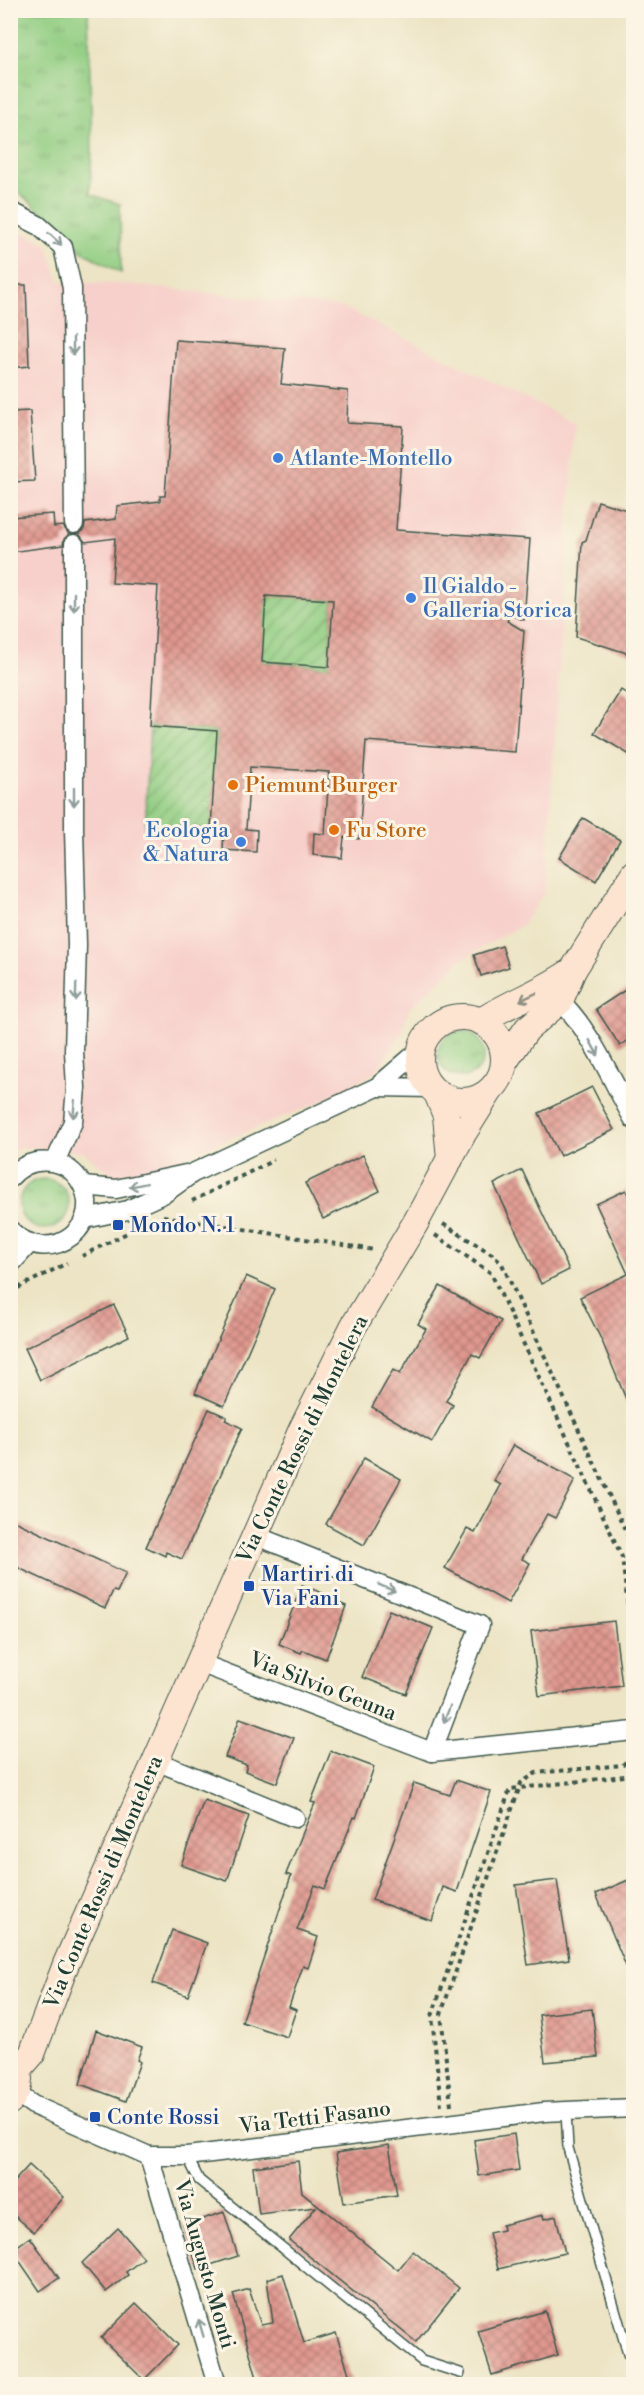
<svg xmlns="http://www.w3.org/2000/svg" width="644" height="2395" font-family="'Libre Bodoni',serif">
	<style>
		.built { fill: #f7d0cb }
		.grass { fill: url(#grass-tufts); stroke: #58855b; stroke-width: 1.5 }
		.garden { fill: url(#garden-furrows); stroke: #58855b; stroke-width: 1.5 }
		.building { fill: url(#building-cross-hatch); fill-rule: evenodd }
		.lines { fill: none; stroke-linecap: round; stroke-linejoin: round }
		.lane-casing { stroke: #3e564a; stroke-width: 12 }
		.street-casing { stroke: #3e564a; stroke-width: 21 }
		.secondary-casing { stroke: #3e564a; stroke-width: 28 }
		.path { stroke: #3e564a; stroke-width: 4; stroke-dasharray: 4.5 4.5; stroke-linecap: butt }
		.lane { stroke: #fff; stroke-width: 9 }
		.street { stroke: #fff; stroke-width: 18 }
		.secondary { stroke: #fde4d0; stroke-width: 26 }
		.oneway { stroke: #8f9e9a }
		.oneway2 { stroke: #8e9082 }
		.shop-dot { fill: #3f7fe0; stroke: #fcf5e5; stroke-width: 2 }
		.food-dot { fill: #e8710a; stroke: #fcf5e5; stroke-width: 2 }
		.transit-dot { fill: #1a4fb4; stroke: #fcf5e5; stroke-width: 2 }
		.labels { text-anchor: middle; stroke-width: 6; stroke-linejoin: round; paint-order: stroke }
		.shop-label { font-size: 21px; fill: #366cbe; stroke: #fcf5e5; text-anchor: start }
		.food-label { font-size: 21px; fill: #c56008; stroke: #fcf5e5; text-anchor: start }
		.transit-label { font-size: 21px; fill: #164399; stroke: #fcf5e5; text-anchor: start }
		.street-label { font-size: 21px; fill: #1f3d34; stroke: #fcf5e5 }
	</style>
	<defs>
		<pattern id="grass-tufts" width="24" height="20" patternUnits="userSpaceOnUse" patternTransform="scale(1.5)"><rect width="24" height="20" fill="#91cd82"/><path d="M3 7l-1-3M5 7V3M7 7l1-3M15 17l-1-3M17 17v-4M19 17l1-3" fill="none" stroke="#76a86b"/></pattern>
		<pattern id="garden-furrows" width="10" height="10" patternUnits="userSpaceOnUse" patternTransform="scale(1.5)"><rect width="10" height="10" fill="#91cd82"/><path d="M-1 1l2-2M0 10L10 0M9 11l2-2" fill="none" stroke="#76a86b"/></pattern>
		<pattern id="building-cross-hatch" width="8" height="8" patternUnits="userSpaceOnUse" patternTransform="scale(1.5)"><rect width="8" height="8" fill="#e0988f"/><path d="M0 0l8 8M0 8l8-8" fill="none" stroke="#b57d76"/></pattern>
	</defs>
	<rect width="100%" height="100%" fill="#fcf5e5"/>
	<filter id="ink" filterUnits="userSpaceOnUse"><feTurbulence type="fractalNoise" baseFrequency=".0167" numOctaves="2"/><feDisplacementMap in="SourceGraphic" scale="12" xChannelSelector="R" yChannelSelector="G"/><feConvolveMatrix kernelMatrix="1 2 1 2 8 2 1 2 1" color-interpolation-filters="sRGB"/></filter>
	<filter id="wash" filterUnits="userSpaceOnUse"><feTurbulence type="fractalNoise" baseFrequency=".008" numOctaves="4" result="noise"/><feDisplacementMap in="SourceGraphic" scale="24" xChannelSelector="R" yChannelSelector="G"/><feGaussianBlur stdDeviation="1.35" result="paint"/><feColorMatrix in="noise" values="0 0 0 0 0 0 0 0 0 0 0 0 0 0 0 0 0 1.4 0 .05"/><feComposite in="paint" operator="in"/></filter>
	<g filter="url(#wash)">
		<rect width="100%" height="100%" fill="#ece4c4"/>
		<path class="built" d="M11 227 47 244 60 282 121 284 343 307 575 423 545 892 522 925 461 960 409 1009 402 1033 376 1072 316 1104 121 1182 84 1152 19 1147 11 1153Z"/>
		<g class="grass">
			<path d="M10 11H88L92 149 90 194 120 204 121 273 81 251 57 225 11 186Z"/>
			<circle cx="461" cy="1054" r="23"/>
			<circle cx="44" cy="1204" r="25"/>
		</g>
		<g class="garden">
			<path d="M266 596 333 600 329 667 262 662Z"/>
			<path d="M150 726 217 731 211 828H145Z"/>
		</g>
		<g id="blocks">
			<g class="building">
				<path d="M10 285H26L29 366 10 368Z"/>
				<path d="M176 340 285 348 281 384 348 391 347 423 403 426 396 530 530 539 524 620 510 615 507 621 524 631 515 752 366 741 359 839 344 837 342 858 313 855 314 833 325 834 329 772 250 767 246 829 257 830 256 852 223 850 224 828H211L217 731 150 726 158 586 112 583 115 538 85 542 79 534 84 529 85 523 116 519 117 506 160 501V496H165ZM266 596 333 600 329 667 262 662Z"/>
				<path d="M30 411 35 481 10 482V412Z"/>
				<path d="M598 501 633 512V655L576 637 582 542 586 540Z"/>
				<path d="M53 514 54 527 63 526 69 534 64 539 63 545 10 552V517Z"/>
				<path d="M621 690 633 698V757L594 733Z"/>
				<path d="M583 818 620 840 596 881 559 858Z"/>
				<path d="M502 946 509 967 481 976 474 955Z"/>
				<path d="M633 985V1037L620 1046 596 1009Z"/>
				<path d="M592 1087 614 1130 560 1156 539 1113Z"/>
				<path d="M363 1155 380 1191 323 1219 305 1183Z"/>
				<path d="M522 1170 569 1270 541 1284 494 1184Z"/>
				<path d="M626 1190 633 1206V1416L602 1341 580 1297 628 1274 596 1204Z"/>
				<path d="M246 1276 275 1289 224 1406 195 1393Z"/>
				<path d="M440 1286 501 1321 480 1358 472 1354 446 1401 453 1405 432 1442 372 1407 393 1370 400 1374 426 1329 418 1324Z"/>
				<path d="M114 1305 129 1336 40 1380 25 1348Z"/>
				<path d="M209 1409 227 1417 225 1420 242 1428 182 1559 166 1552 165 1556 146 1547Z"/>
				<path d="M513 1445 575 1480 555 1518 547 1514 522 1559 530 1563 508 1603 445 1568 467 1529 475 1533 501 1485 494 1481Z"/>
				<path d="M364 1458 401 1479 364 1545 326 1524Z"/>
				<path d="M10 1519 126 1573 117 1592 113 1591 105 1608 10 1564Z"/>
				<path d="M302 1585 325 1594 323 1597 346 1606 326 1659 303 1650 301 1653 279 1644Z"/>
				<path d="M389 1610 433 1628 406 1694 362 1677Z"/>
				<path d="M614 1621 622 1686 539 1696 531 1631Z"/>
				<path d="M240 1718 294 1738 277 1783 245 1771 247 1765 225 1757Z"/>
				<path d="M331 1751 374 1767 356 1818 354 1817 325 1889 315 1885 297 1930 318 1937 308 1968 303 1966 289 2007 296 2010 287 2037 242 2022 291 1876 286 1874 315 1803 311 1802Z"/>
				<path d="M456 1780 491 1792 457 1892 443 1887 432 1921 372 1900 414 1783 450 1795Z"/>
				<path d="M204 1800 249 1816 227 1881 181 1865Z"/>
				<path d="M633 1878V1983L596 1894Z"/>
				<path d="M557 1880 569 1959 528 1965 516 1885Z"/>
				<path d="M172 1930 207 1943 188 1996 153 1983Z"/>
				<path d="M592 2009 598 2057 545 2062 539 2015Z"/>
				<path d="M96 2030 142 2047 137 2060 140 2062 126 2101 80 2084Z"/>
				<path d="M514 2134 519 2170 479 2176 474 2140Z"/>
				<path d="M389 2145 397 2195 344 2203 336 2153Z"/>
				<path d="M298 2161 302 2192 398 2270 413 2251 459 2288 416 2342 289 2240 316 2207 259 2214 253 2167Z"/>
				<path d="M29 2165 64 2197 34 2232 10 2212V2186Z"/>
				<path d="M224 2212 238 2256 198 2269 184 2225Z"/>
				<path d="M543 2215 544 2219 556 2216 565 2253 498 2269 489 2233 503 2230 502 2225Z"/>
				<path d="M118 2228 144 2258 126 2272 128 2275 106 2292 82 2263Z"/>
				<path d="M30 2237 59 2278 40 2291 12 2250Z"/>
				<path d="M283 2274 304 2343 336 2333 351 2380 335 2385H259L233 2294 249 2289 261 2325 273 2323 267 2279Z"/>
				<path d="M136 2303 178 2345 144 2380 101 2338Z"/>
				<path d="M545 2311 558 2355 492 2375 478 2331Z"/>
			</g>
		</g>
	</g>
	<g filter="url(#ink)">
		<use href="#blocks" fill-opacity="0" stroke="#3e564a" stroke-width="1.5"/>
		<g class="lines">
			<g class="lane-casing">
				<g id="lane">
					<path d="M566 2111 568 2148 628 2354"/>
					<path d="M187 2156 199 2180 422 2361 460 2373"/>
				</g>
			</g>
			<g class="street-casing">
				<g id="street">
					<path d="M10 211 38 225 63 247 72 288 74 524"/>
					<path d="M560 1001C592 1031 612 1082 634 1120"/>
					<path d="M377 1087 432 1088"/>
					<path d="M55 1162 73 1122 76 1088 74 1051 77 945 74 829V544"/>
					<path d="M10 1178C21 1165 35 1160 51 1162 62 1163 72 1170 78 1178 110 1223 51 1271 10 1230"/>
					<path d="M83 1186 116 1189 186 1174"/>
					<path d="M85 1219 128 1210 165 1193 193 1173 377 1087 421 1049"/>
					<path d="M10 1265 29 1244"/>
					<path d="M254 1535 480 1625 432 1752"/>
					<path d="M197 1662 432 1752 634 1731"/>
					<path d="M156 1761 295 1818"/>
					<path d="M16 2093 33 2105 149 2156H187L544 2112 634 2108"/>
					<path d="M149 2156 217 2384"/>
				</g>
			</g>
			<g class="secondary-casing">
				<g id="secondary">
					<circle cx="462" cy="1059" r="42"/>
					<path d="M481 1021C511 1002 544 991 573 970"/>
					<path d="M505 1061 527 1029 560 1001 573 970 634 873"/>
					<path d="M437 1093 446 1116 450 1159"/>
					<path d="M10 2057C23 2070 21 2088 10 2101"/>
					<path d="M18 2070 32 2054 66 1964 302 1429 353 1327 416 1222 464 1132 489 1092"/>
				</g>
			</g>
			<g class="path">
				<path d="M192 1201 274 1160"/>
				<path d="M163 1216 374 1250"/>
				<path d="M443 1224 492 1254 502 1264 634 1549"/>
				<path d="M435 1235 491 1273 622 1557 634 1658"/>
				<path d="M82 1256 129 1232"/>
				<path d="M10 1292 67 1263"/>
				<path d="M451 2105 441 2014 521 1783 536 1773 623 1765 634 1752"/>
				<path d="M441 2106 432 2016 510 1789 634 1775"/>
			</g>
			<use href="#lane" class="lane"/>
			<use href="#street" class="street"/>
			<use href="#secondary" class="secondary"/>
		</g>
		<defs><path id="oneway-shaft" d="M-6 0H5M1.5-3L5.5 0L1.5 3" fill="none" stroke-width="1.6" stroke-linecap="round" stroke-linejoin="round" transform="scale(1.5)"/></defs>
		<g class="oneway">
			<use href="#oneway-shaft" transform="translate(55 239) rotate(42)"/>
			<use href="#oneway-shaft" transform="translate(73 346) rotate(90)"/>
			<use href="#oneway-shaft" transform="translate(74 602) rotate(90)"/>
			<use href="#oneway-shaft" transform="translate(74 797) rotate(90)"/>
			<use href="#oneway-shaft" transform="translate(76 992) rotate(92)"/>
			<use href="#oneway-shaft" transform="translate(594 1048) rotate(61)"/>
			<use href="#oneway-shaft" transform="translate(74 1109) rotate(95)"/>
			<use href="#oneway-shaft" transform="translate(138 1185) rotate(168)"/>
			<use href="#oneway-shaft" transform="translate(387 1588) rotate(22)"/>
			<use href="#oneway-shaft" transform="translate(447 1714) rotate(111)"/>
			<use href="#oneway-shaft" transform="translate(201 2328) rotate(-106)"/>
		</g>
		<use class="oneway2" href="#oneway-shaft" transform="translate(528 997) rotate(155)"/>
	</g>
	<g class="shop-dot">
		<circle cx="278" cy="458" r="6"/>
		<circle cx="411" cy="598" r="6"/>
		<circle cx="241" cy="842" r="6"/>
	</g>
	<g class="food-dot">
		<circle cx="233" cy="785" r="6"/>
		<circle cx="334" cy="830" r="6"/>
	</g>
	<g class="transit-dot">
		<rect x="112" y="1219" width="12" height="12" rx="3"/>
		<rect x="243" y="1580" width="12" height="12" rx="3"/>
		<rect x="89" y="2111" width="12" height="12" rx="3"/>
	</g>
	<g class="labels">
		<g class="shop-label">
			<text x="290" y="465">Atlante-Montello</text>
			<text x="423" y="593">Il Gialdo -<tspan x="423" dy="24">Galleria Storica</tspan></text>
			<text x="229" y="837" text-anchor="end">Ecologia<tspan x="229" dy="24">&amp; Natura</tspan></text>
		</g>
		<g class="food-label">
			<text x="245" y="792">Piemunt Burger</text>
			<text x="346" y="837">Fu Store</text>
		</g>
		<g class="transit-label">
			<text x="130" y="1232">Mondo N. 1</text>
			<text x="261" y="1581">Martiri di<tspan x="261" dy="24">Via Fani</tspan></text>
			<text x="107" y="2124">Conte Rossi</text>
		</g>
		<g class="street-label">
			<text transform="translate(302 1439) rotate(-64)" y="7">Via Conte Rossi di Montelera</text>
			<text transform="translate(323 1686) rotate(21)" y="7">Via Silvio Geuna</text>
			<text transform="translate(103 1882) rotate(-67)" y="7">Via Conte Rossi di Montelera</text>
			<text transform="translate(315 2117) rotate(-7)" y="7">Via Tetti Fasano</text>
			<text transform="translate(205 2264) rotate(74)" y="7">Via Augusto Monti</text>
		</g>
	</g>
	<rect width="644" height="2395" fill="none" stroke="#fcf5e5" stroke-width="36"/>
</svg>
